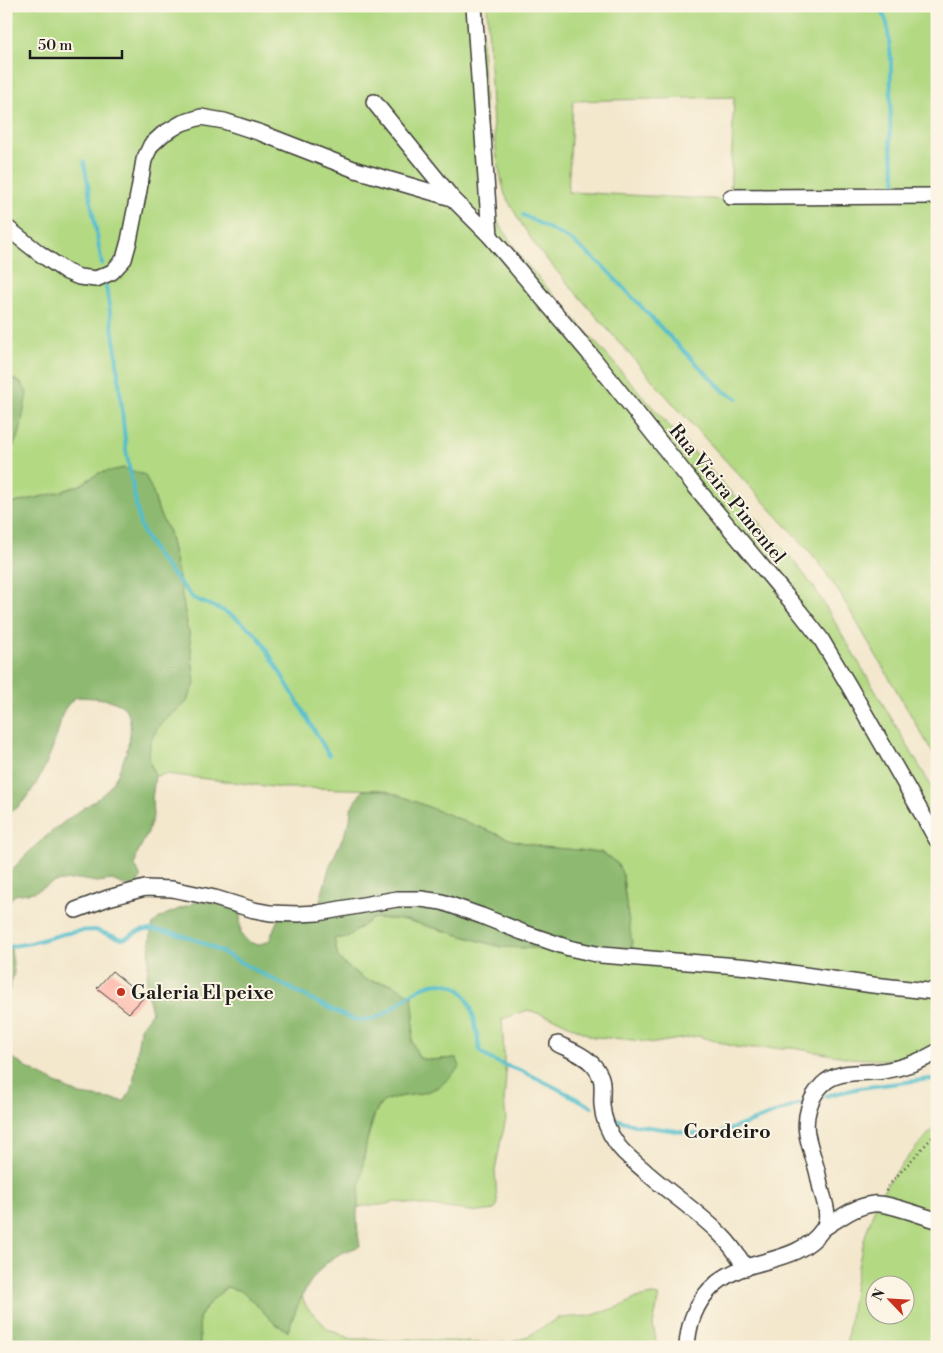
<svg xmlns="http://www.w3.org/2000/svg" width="943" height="1353" font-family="'Libre Bodoni',serif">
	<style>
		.green { fill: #b3d983; stroke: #687a50; fill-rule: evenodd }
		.forest { fill: #8eb971; stroke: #556a46 }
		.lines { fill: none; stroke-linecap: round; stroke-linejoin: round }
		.stream { stroke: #52becc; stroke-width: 4 }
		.building { fill: #feaa9f }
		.minor-casing { stroke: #3c3a36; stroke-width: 18 }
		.path { stroke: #3c3a36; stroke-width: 2.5; stroke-dasharray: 1 4; stroke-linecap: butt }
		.minor { stroke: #fff; stroke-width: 15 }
		.poi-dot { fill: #c8321e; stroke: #fcf5e5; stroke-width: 2 }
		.labels { text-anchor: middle; stroke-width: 4; stroke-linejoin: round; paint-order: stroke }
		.street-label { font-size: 19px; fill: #1c1c1c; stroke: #fcf5e5 }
		.poi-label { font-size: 19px; font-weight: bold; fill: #1c1c1c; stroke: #fcf5e5; text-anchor: start }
		.neighbourhood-label { font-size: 20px; font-weight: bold; fill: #1c1c1c; stroke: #fcf5e5 }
	</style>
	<rect width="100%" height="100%" fill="#fcf5e5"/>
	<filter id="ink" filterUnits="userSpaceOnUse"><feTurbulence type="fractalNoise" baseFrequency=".02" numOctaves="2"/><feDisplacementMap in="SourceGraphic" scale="10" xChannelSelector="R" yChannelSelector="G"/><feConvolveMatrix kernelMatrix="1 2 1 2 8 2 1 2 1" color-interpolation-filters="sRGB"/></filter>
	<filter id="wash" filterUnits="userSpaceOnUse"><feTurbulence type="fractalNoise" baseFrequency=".0096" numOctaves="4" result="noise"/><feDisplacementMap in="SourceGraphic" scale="20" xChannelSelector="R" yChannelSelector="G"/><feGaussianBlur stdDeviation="1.12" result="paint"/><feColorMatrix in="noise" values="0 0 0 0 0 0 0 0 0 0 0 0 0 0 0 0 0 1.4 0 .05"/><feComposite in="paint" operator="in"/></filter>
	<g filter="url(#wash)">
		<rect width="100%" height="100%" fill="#f3e7cc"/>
		<g class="green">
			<path d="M6 6H481L488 202 503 230 522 259 663 419 790 556 815 589 826 607 937 796V1046L914 1057 881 1060 850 1058 793 1048H739L698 1036 655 1043 625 1039 593 1037 556 1019 528 1010 502 1019 504 1060 506 1075 504 1102 506 1119 501 1140 495 1170 497 1199 498 1204 494 1210 479 1212 396 1202 381 1205 363 1206 357 1208 366 1144 375 1114 382 1102 393 1098 426 1092 439 1087 456 1058 430 1060 419 1058 412 1042 414 1014 393 984 366 980 344 964 338 957 334 938H346L373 918 406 920 501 947 551 949 627 913 623 875 601 852 543 847 512 840 406 798 383 790 307 788H282L166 774 155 776 149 760 150 742 160 724 186 703 195 684 189 632 186 625 187 624 178 573 169 532 160 515 152 490 99 473 80 485 60 492 6 505V460L8 459 22 384 6 375Z"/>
			<path d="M487 6H937V760L842 597 818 561 803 544 676 407 575 292 537 248 519 220 505 195 498 165 493 126ZM734 97 730 200 568 192 573 101Z"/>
			<path d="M937 1125V1347H846C854 1293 858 1236 885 1187 888 1182 892 1177 896 1172 909 1155 923 1140 937 1125ZM876 1286H906V1316H876Z"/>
			<path d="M227 1287 241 1291 260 1308 274 1323 288 1331 298 1303 302 1296 306 1306 328 1329 352 1339H372L396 1341 410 1339 480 1343H509L527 1337 558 1318 590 1316 621 1306 637 1298 652 1295 659 1296 653 1325 657 1347H200L199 1318 209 1303Z"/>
		</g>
		<g class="forest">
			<path d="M6 375 22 384 27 393 20 433 6 460Z"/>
			<path d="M124 468 145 475 152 490 160 515 169 532 178 573 187 624 186 626 189 632 195 684 186 703 160 724 150 742 149 760 155 776 152 799 153 816 148 832 137 854 135 865 141 878 135 886H127L112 880 97 882 78 879 54 882 34 892 15 895 6 904V877C25 854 44 837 68 819 80 810 98 800 108 789 121 774 143 719 121 705 107 697 91 698 76 697 58 712 63 718 56 738 47 764 32 802 6 815V505L60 492 80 485 99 473Z"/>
			<path d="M363 790H383L406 798 512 840 543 847 601 852 617 863 623 875 624 890 632 943V958L551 949 501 947 406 920 373 918 346 938H334L338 957 344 964 366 980 393 984 412 996 414 1014 412 1042 419 1058 430 1060 456 1058 460 1066C442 1088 432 1093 404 1096 397 1097 388 1098 382 1103 367 1116 363 1169 360 1188 359 1197 357 1206 357 1215 357 1225 358 1236 360 1246 350 1250 337 1254 329 1261 307 1279 297 1306 288 1331L274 1323 260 1308 241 1291 227 1287 209 1303 199 1318 200 1347H6V1050L7 1054 27 1068 80 1095 125 1101 133 1086 140 1028 152 1012 146 987 151 931 153 924 158 919 167 914 199 901 235 906 240 915 241 935 249 942 258 945 269 941C279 916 285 892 317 912L329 868 350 821 351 808Z"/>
			<path d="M6 945 11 947 14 972 6 1003Z"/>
		</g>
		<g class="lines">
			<g class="stream">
				<path d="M880 6 887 23 891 58 890 141 897 193"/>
				<path d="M84 162 102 264"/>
				<path d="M523 215 571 240 603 266 667 334 725 392 737 398"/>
				<path d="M106 286 116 352 126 450 140 525 145 536 157 556 193 598 224 611 236 618 254 632 262 642 329 755"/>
				<path d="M6 947 31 943 63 934 79 931 95 930 122 939C131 938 135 930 146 930 184 928 225 954 257 971 286 986 314 1001 343 1015 350 1018 357 1021 365 1020 396 1018 414 977 447 984 453 985 459 988 463 993 474 1005 477 1036 480 1051 491 1062 508 1066 522 1071 546 1082 570 1095 592 1107"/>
				<path d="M825 1096 860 1088 930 1079 937 1080"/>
				<path d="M615 1119 635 1125 711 1136 754 1121 807 1101"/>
			</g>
		</g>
		<g id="blocks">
			<path class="building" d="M112 971 144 997 129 1013 97 988Z"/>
		</g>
	</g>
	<g filter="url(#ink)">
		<use href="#blocks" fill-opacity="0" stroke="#3c3a36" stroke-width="1"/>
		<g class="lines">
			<g class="minor-casing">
				<g id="minor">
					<path d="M474 6 490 236"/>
					<path d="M374 102 452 198 490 236 589 353 694 485 799 611 821 639 849 686 937 840"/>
					<path d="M731 197 937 196"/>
					<path d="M6 227 39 253 67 272 79 277 96 279 112 272 124 259 129 241 139 190 144 160 151 145 163 134 182 123 201 117 224 121 261 133 356 170 452 198"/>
					<path d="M76 910 108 898 145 888 172 889 215 898 254 910 270 913 298 914 318 913 397 899H421L442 902 482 916 522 932 569 948 601 955 750 967 873 985 937 992"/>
					<path d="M558 1044C570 1050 585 1055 594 1066 606 1080 601 1089 602 1105 603 1119 609 1133 617 1144 624 1155 638 1164 647 1173 672 1195 700 1213 723 1237 732 1246 739 1257 746 1268"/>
					<path d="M824 1228C839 1219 855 1206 873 1204 887 1202 921 1216 937 1220"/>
					<path d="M687 1347C689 1308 709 1280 746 1267 774 1258 805 1255 823 1229 830 1220 826 1206 823 1196 820 1187 819 1177 816 1167 813 1156 809 1145 807 1134 804 1117 810 1097 822 1085 837 1069 864 1074 883 1071 901 1068 922 1061 937 1052"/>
				</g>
			</g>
			<path class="path" d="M886 1191 888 1186 937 1132"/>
			<use href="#minor" class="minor"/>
		</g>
	</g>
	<circle class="poi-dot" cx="121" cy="992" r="5"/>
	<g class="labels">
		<g class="street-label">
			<text transform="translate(728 493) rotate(51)" y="7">Rua Vieira Pimentel</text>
		</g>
		<g class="poi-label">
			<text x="131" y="999">Galeria El peixe</text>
		</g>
		<g class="neighbourhood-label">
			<text x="727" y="1138">Cordeiro</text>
		</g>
	</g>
	<rect width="943" height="1353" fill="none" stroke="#fcf5e5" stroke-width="25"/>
	<g transform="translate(890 1300) rotate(295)"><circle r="24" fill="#fcf5e5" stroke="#a29e95"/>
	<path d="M0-4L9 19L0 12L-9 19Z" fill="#c8321e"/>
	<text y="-8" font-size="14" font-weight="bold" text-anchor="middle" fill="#1c1c1c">N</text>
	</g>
	<path d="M30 50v8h92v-8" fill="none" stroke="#1c1c1c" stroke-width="2.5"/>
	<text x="38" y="50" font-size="15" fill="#1c1c1c" stroke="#fcf5e5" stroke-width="4" paint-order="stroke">50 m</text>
</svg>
